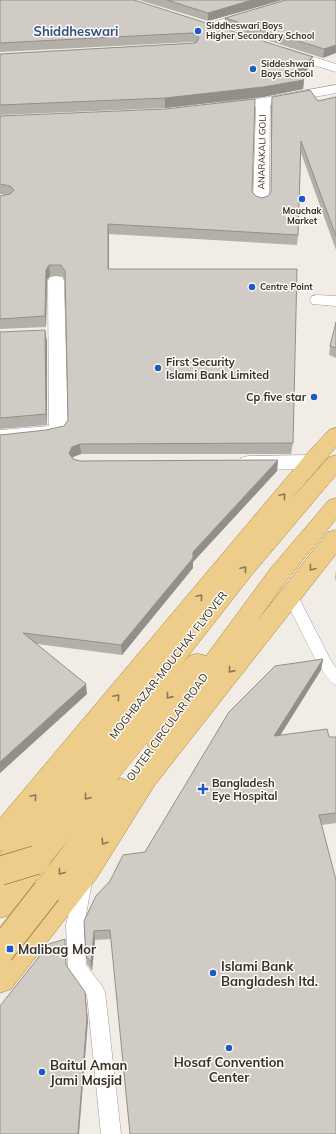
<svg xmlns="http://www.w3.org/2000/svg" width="336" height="1134" font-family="Mulish,sans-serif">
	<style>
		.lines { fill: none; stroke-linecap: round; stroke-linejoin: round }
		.service-casing { stroke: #a19d97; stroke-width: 1 }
		.minor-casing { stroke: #a19d97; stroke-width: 1 }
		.primary-casing { stroke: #a58139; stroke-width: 1 }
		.service { fill: #fff; fill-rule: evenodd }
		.minor { fill: #fff; fill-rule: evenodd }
		.primary { fill: #eecd8b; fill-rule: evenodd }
		.primary-bridge-casing { stroke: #a58139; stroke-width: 30; stroke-linecap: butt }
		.primary-bridge { stroke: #eecd8b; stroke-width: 28 }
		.wall { fill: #b3afa9 }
		.shaded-wall { fill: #928f8a }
		.building { fill: #d0ccc5; stroke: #928f8a }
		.oneway { stroke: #877858 }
		.poi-dot { fill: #1b5bc7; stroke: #fffaf3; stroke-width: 1.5 }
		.labels { text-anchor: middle; stroke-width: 3; stroke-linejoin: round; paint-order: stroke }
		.far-poi-label { font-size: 9px; font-weight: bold; fill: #33322f; stroke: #fffaf3; text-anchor: start }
		.far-street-label { font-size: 9px; fill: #33322f; stroke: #fffaf3 }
		.poi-label { font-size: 11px; font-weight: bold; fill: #33322f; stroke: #fffaf3; text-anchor: start }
		.street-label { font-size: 11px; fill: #33322f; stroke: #fffaf3 }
		.far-district-label { font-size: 13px; font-weight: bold; fill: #2f5088; stroke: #fffaf3 }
		.near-poi-label { font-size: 13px; font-weight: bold; fill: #33322f; stroke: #fffaf3; text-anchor: start }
	</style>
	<rect width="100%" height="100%" fill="#f1ede6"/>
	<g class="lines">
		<g class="service-casing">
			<g id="service">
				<path d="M291 591 296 592 330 659 336 668V685C322 680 293 613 284 596L286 592Z"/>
				<path d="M84 874 90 876 92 882 84 925 86 965 102 986 105 992 121 1134H101L87 995 71 974 68 968 66 925 76 882 78 876Z"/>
			</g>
		</g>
		<g class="minor-casing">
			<g id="minor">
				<path d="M287 0H305L303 2 212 29H204L202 27 204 25Z"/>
				<path d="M285 48 336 64V72L281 55 279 52 281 49Z"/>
				<path d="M336 85V93L270 105 269 202 266 205 261 207 256 205 253 202 256 107 225 110 220 109 218 106 220 103 225 102 263 98Z"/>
				<path d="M56 276 62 277 64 281 68 430 65 435 47 439 0 444V430L49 426 48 281 50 277Z"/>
				<path d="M318 295 336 296V306L312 304 310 300 312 296Z"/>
				<path d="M311 455 318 457 321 462 318 467 311 469 248 470 241 468 238 463 241 458 248 456Z"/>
			</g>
		</g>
		<g class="primary-casing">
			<path id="primary" d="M336 428V447L289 502 329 457 336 455V475L250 577 178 669C187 658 191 650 206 656L271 568 329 500 336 498V519L287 580 257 621 328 532 336 530V554L154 786 96 879 11 989 0 993V955L39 907 0 918V853L3 850 0 851V818L304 457 329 430ZM147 743 149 748 153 749 128 781 121 778 117 780ZM69 839 38 880 35 881Z"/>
		</g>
		<use href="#service" class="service"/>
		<use href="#minor" class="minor"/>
		<use href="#primary" class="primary"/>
		<g class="primary-bridge-casing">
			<g id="primary-bridge">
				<path d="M0 871 36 860"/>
				<path d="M0 951 47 891"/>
			</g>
		</g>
		<use href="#primary-bridge" class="primary-bridge"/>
	</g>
	<g class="wall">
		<path d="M0 0H134L312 66 301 75 304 80 303 89 263 97 165 108 0 115V54L196 43 192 42 0 52Z"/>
		<path d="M139 0H282L208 21Z"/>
		<path d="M336 0 323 58 225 27V18Z"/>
		<path d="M272 97 318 101 336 97V250L301 153 298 235 297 245 109 234V269L293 443 291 454H81L73 457V459L80 461 278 460 277 471 193 562V568L122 655 37 644 87 694 0 773 46 430 64 426 68 420 65 280 62 276H50L47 280 46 327 0 329V196L7 195 0 194V116L252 192 256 196 262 198 268 196 271 193V106Z"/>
		<path d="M336 322V358L329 355 330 346Z"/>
		<path d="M0 332 47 341V425L0 429Z"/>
		<path d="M336 571V581L335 578Z"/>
		<path d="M323 659 321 670 280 735 329 737H336V823L322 825 111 939 95 940 92 971 87 964 86 956 84 921 145 852Z"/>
	</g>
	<g class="shaded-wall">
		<path d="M252 0H282L208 21V13Z"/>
		<path d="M336 45V53L323 58 324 49Z"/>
		<path d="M313 57 312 66 296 78 297 69Z"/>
		<path d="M304 80 303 89 263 97 165 108V98Z"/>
		<path d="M108 224 109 234V279L108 269Z"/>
		<path d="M49 265 50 276 47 280 46 327 45 316 46 270Z"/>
		<path d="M45 330 47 341V425L46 414Z"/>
		<path d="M80 444 81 454 73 457 70 464 69 453 72 447Z"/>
		<path d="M278 460 277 471 193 562V568L122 655 121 645 193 552Z"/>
		<path d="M323 659 321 670 273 747 274 736Z"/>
		<path d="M86 684 87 694 0 773V762Z"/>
		<path d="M94 931 95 940 92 971 91 962Z"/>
		<path d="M85 992 88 1021 79 1134H78Z"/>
	</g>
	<g class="building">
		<path d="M0 0H134L313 57 297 69 304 80 263 87 165 98 0 105V54L196 43 199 38 197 34 192 33 0 43Z"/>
		<path d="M167 0H252L208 13Z"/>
		<path d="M286 0H336V45L324 49 225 18Z"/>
		<path d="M310 90 318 101 336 97V236L301 141 298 235 108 224V269H297L293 443 80 444 72 447 69 453 73 459 80 461 278 460 193 552V558L121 645 23 633 86 684 0 762V435L46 430 64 426 68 420 65 271 61 265H49L46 270 45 316 0 319V196L10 194 14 190 10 186 0 184V116L165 109 255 99 252 192 256 196 262 198 268 196 271 192 272 97Z"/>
		<path d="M336 322V348L330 346Z"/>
		<path d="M45 330 46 414 0 418V332Z"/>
		<path d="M323 659 274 736 327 729 329 737H336V813L319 815 336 880V1134H130L110 930 94 931 91 962 86 956 84 921 96 896 110 881 123 855 145 852 229 712 275 666Z"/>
		<path d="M65 939 66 965 85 992 87 1018 78 1134H0V1006L49 944Z"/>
	</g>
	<defs><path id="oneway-chevron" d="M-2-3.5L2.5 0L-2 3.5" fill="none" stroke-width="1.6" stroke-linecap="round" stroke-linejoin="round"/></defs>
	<g class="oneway">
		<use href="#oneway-chevron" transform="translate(283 496) rotate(-50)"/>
		<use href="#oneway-chevron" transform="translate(312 568) rotate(127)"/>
		<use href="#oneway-chevron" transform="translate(244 569) rotate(-50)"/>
		<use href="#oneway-chevron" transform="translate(200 597) rotate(-50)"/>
		<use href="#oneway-chevron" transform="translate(231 670) rotate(129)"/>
		<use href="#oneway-chevron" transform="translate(169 696) rotate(129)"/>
		<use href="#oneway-chevron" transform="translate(117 697) rotate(-50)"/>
		<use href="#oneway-chevron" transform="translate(34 797) rotate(-50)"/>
		<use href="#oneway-chevron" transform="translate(87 797) rotate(129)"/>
		<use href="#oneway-chevron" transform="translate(104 842) rotate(123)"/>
		<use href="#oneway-chevron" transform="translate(61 872) rotate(126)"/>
	</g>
	<g class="poi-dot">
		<circle cx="198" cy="31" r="4"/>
		<circle cx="253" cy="69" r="4"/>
		<circle cx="302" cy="199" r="4"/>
		<circle cx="252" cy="287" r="4"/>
		<circle cx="158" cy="368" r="4"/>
		<circle cx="314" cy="397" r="4"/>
		<path d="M201 783h4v4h4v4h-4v4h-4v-4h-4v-4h4z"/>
		<rect x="6" y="945" width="8" height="8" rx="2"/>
		<circle cx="213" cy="973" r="4"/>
		<circle cx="229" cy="1048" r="4"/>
		<circle cx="42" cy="1072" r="4"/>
	</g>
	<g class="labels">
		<g class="far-poi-label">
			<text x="206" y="29">Siddheswari Boys<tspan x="206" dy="10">Higher Secondary School</tspan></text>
			<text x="261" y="67">Siddeshwari<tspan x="261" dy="10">Boys School</tspan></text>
			<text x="302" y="214" text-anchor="middle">Mouchak<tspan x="302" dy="10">Market</tspan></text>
			<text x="260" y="290">Centre Point</text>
		</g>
		<g class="far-street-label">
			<text transform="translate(262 152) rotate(-89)" y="3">ANARAKALI GOLI</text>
		</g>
		<g class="poi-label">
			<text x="166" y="366">First Security<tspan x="166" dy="13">Islami Bank Limited</tspan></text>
			<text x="306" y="401" text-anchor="end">Cp five star</text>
			<text x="212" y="787">Bangladesh<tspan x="212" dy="13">Eye Hospital</tspan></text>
		</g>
		<g class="street-label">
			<text transform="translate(168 665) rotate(-52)" y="4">MOGHBAZAR-MOUCHAK FLYOVER</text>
			<text transform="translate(167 727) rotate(-54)" y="4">OUTER CIRCULAR ROAD</text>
		</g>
		<g class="far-district-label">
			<text x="76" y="36">Shiddheswari</text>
		</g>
		<g class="near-poi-label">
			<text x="18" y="954">Malibag Mor</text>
			<text x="221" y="971">Islami Bank<tspan x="221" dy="15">Bangladesh ltd.</tspan></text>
			<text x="229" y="1067" text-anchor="middle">Hosaf Convention<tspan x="229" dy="15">Center</tspan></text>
			<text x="50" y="1070">Baitul Aman<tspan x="50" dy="15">Jami Masjid</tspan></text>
		</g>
	</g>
</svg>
